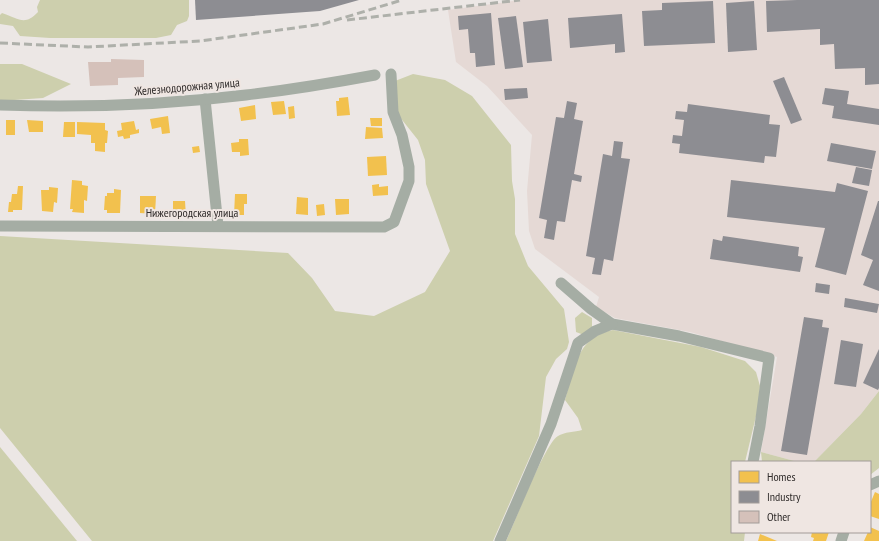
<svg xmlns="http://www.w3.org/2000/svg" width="879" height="541" font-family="'PT Sans Narrow',sans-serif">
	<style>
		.built { fill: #e5d9d5 }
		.green { fill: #cdcfad }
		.homes { fill: #f2c14e }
		.industry { fill: #8d8d92 }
		.building { fill: #d5c1ba }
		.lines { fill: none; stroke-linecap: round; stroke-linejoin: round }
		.minor { stroke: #a5ada4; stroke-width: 11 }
		.rail { stroke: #aeb0aa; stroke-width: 3; stroke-dasharray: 8 4; stroke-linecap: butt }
		.labels { text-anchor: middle; stroke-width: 4; stroke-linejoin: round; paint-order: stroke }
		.street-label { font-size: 12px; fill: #2f2b2a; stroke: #efe6e2 }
	</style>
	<rect width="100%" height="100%" fill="#ece7e5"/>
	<path class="built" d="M520 0H879V391L861 414 814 462H798L761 452 777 357 690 332 615 318 596 307 599 297 535 249 529 231 527 191 532 135 487 86 456 62 448 10Z"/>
	<g class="green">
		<path d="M40 0H189V16L187 21 177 25 171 35 156 38H50L20 36 13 26 0 24V15L2 13C19 19 25 26 38 12L37 7Z"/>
		<path d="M0 64H22L71 84 43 98 0 101Z"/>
		<path d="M413 74 445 80 472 96 511 145 512 181 515 199V234L528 266 564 309 569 342 567 349 556 359 546 377 539 436 493 541H92L0 428V236L288 253 312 278 335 311 374 316 425 292 450 251 426 184 425 160 418 140 399 116 395 99V81Z"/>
		<path d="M582 312 592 318V327L584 335 576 332 575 318Z"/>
		<path d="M613 330 701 347 745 361 756 372 760 386 758 408 745 462H732V532H745L744 541H506C514 524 545 443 558 436 564 432 575 432 582 430L578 418 565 400C574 370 576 337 613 330Z"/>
		<path d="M879 391V468L870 475V462H814L861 414Z"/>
		<path d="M0 447 77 541H0Z"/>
		<path d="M761 452 798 462H762Z"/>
	</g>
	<g class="homes">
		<path d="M348 97 350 115 337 116 336 101H339V98Z"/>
		<path d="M284 101 286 114 273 115 271 102Z"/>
		<path d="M255 105 256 119 241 121 239 108Z"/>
		<path d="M294 106 295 118 289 119 288 107Z"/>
		<path d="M168 116 170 133 162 134 161 127 152 129 150 119Z"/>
		<path d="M370 118H382V126H371Z"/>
		<rect x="6" y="120" width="9" height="15"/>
		<path d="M27 120 43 121V132H29Z"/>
		<path d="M134 121 136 130 139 129V133L130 135V138L124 139 123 136 118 137 117 131 122 130 121 123Z"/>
		<path d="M64 122H75V137H63Z"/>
		<path d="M77 122 105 123V130L108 131 107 143H105V152L95 151V143H91V135L77 134Z"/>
		<path d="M366 127 382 128 383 138 365 139Z"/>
		<path d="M239 139H248L249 155 240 156V152H232L231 143 239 142Z"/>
		<path d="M199 146 200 152 193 153 192 147Z"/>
		<path d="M386 156 387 175 368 176 367 157Z"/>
		<path d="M72 180 82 181V185L88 186 87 201 84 200V213L72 212 73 209H70Z"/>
		<path d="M379 184V187L388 186V195L373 196 372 185Z"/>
		<path d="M18 186H23L22 210H13V212H8L9 202H11L12 194H17Z"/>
		<path d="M49 187 58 188 57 203 54 202 53 212 42 211 41 190H49Z"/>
		<path d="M114 189 121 190 120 213H107V210H104L105 196H107V193H114Z"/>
		<path d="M235 194H247V204H244V215H234Z"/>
		<path d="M140 196H156L155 214 140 213Z"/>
		<path d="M297 197 308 198V215L296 214Z"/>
		<path d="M335 199H349V214L336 215Z"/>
		<path d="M173 201H185L186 216 173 218Z"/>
		<path d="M324 204 325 215 317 216 316 205Z"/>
		<path d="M875 492 879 494V519L870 516V504Z"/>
		<path d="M870 527 879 531V541H864L868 532H870Z"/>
		<path d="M812 532H829L826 541H813L814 538 811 537Z"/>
		<path d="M760 534 777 541H758Z"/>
	</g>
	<g class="industry">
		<path d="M195 0H359L320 11 196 20Z"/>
		<path d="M797 0H879V84L865 85V68L835 69 834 44 820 45V29L767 32 766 1Z"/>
		<path d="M713 1 715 43 644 46 642 11 662 10V3Z"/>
		<path d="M754 1 757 50 728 52 726 3Z"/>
		<path d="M491 13 495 65 476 67 475 53H470L468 29 459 30 458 16Z"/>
		<path d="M622 14 625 52 615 53V44L570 48 568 18Z"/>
		<path d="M516 16 523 67 505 69 498 18Z"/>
		<path d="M548 19 552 61 527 63 523 22Z"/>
		<path d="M784 77 802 120 791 124 773 81Z"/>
		<path d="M527 88 528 98 505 100 504 89Z"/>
		<path d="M825 88 849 91 847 104 879 109V125L832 118 834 106 822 104Z"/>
		<path d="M567 101 577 103 574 119 583 121 574 174 582 176 581 182 572 180 565 222 557 221 554 240 544 238 547 220 539 218 556 117 564 118Z"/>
		<path d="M688 104 770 115 769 124 780 125 776 157 765 156 764 163 679 153 680 144 672 143 673 135 682 136 684 120 675 119 676 111 687 112Z"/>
		<path d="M614 141 623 142 621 158 630 159 613 261 604 259 601 275 592 274 595 258 586 256 603 154 612 156Z"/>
		<path d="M831 143 876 151 872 169 827 161Z"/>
		<path d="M856 167 872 170 869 186 852 183Z"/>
		<path d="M731 180 835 192 837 183 868 191 846 275 815 267 825 228 727 217Z"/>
		<path d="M878 201H879V291L863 285 873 260 861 255Z"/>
		<path d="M723 236 799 247 798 256 803 257 800 272 710 259 713 239 722 241Z"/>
		<path d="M816 283 830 285 829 294 815 292Z"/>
		<path d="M845 298 879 304 877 313 844 307Z"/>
		<path d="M804 317 823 320 822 327 829 328 807 455 781 451Z"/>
		<path d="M841 340 863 344 856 387 834 384Z"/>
		<path d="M879 349V388L878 390 863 383Z"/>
	</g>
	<path class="building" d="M111 59 144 60V77L118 78V85L90 86 88 62H111Z"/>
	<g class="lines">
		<g class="minor">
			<path d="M205 99 218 226"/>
			<path d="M0 105C82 108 164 105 246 95 289 90 332 83 375 75"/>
			<path d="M0 226 384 227 394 222 409 181V167L402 135 393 112 391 74"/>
			<path d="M561 283 591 309 612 324 679 336 769 358 760 426 753 462"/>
			<path d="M870 485 879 481"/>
			<path d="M500 541 551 424 578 343 595 331 612 324"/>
			<path d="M841 541 844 532"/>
		</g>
		<g class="rail">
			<path d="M347 20 520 0"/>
			<path d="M0 43 88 47 200 41 323 24 402 0"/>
		</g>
	</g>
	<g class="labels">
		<g class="street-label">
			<text transform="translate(187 87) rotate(-5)" y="4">Железнодорожная улица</text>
			<text x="192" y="217">Нижегородская улица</text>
		</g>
	</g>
	<rect x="731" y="461" width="140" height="72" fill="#efe6e2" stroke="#a29b98"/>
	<rect x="739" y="471" width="20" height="12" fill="#f2c14e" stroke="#a29b98"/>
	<text x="767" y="481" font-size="12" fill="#2f2b2a">Homes</text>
	<rect x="739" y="491" width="20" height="12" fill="#8d8d92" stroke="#a29b98"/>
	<text x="767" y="501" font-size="12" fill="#2f2b2a">Industry</text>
	<rect x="739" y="511" width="20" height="12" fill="#d5c1ba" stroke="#a29b98"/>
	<text x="767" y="521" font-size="12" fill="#2f2b2a">Other</text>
</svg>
